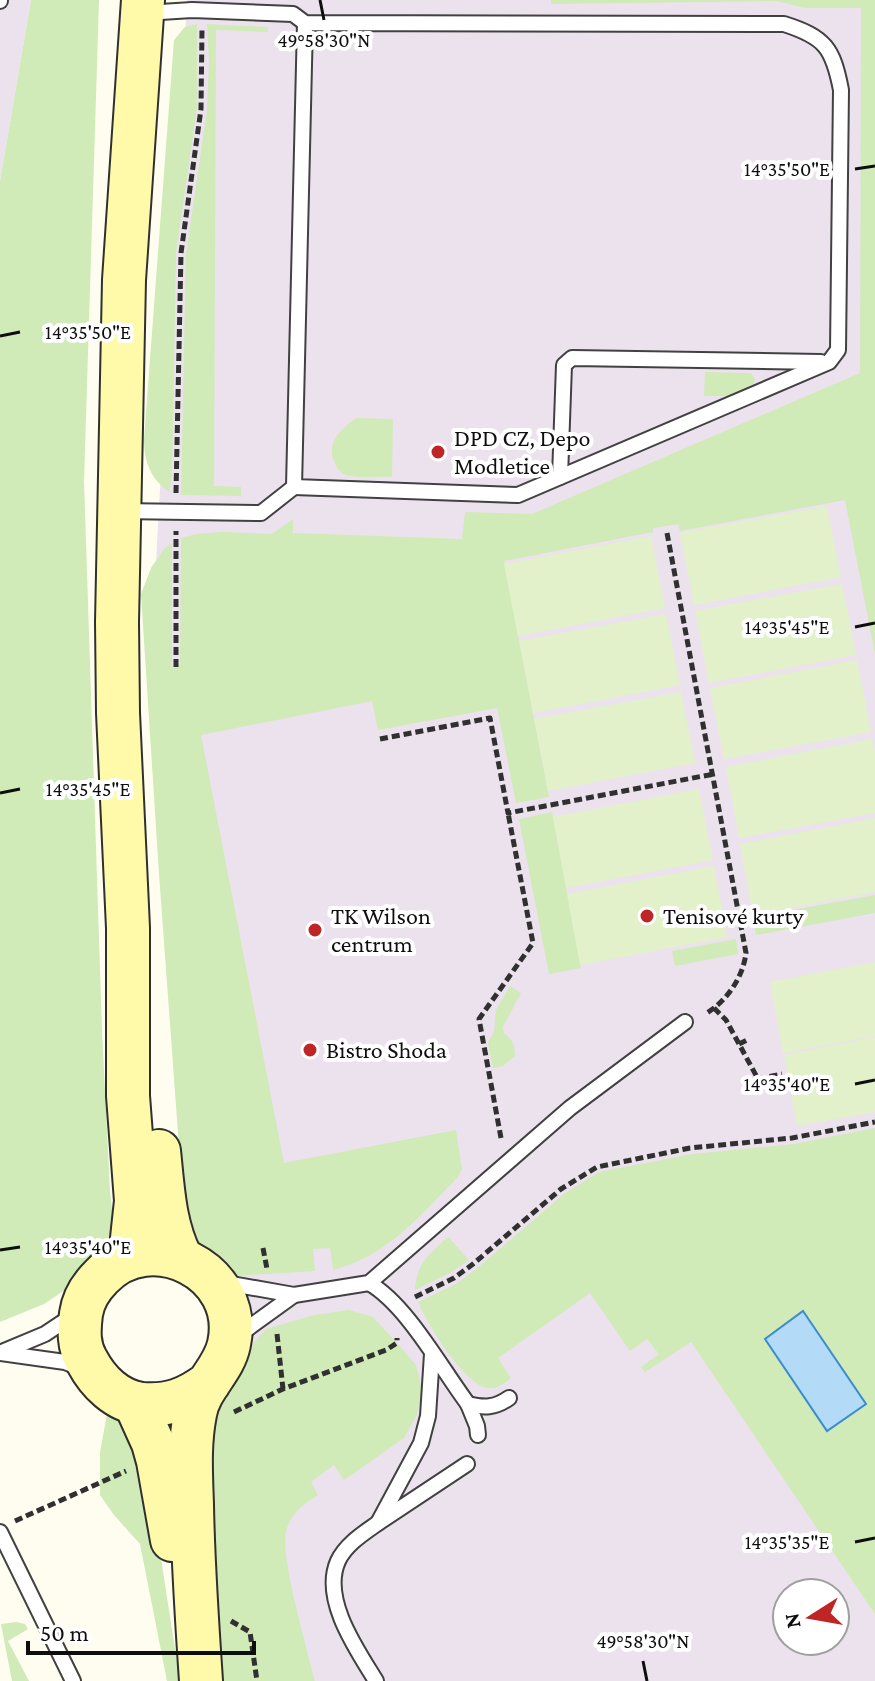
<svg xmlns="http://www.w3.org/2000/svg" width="875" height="1681" font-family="'Crimson Pro',serif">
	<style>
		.industrial { fill: #ece2ed; fill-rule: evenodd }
		.green { fill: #d0eab8 }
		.pitch { fill: #e2f1ca }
		.water { fill: #b3daf6; stroke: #3a8cce; stroke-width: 2 }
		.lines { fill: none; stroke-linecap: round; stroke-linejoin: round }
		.lane-casing { stroke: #414141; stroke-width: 18 }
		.secondary-casing { stroke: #303030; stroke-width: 46 }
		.path { stroke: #303030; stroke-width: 5; stroke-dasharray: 8 4; stroke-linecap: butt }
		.lane { stroke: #fff; stroke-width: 14 }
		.secondary { stroke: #fff9aa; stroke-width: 42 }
		.ticks { fill: none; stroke: #0e0e0e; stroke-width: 3 }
		.poi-dot { fill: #bf2525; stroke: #fff; stroke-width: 3 }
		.labels { text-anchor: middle; stroke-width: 8; stroke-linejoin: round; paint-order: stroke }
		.poi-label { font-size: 24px; fill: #0e0e0e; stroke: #fff; text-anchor: start }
		.ticks-label { font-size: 20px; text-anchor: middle; fill: #0e0e0e; stroke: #fff; stroke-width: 8; stroke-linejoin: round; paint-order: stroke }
	</style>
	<rect width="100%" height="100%" fill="#fffdef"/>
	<g class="industrial">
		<path d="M0 0H31L0 181Z"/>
		<path d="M187 0H875V1681H250L218 1453 150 671ZM787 1593H835V1641H787Z"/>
	</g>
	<g class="green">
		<path d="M31 0H99L84 481 102 1031 110 1191 116 1246 88 1263 65 1290 44 1304 0 1322V181Z"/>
		<path d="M551 0H875V654L845 500 680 531 678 524 653 528V532L504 561 549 797 516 803 497 708 378 730 372 701 201 735 284 1163 456 1130 462 1169 457 1178C417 1218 389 1255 333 1270L330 1248 313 1249 315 1271 233 1276 218 1271 185 1228 159 874 141 594 151 568 164 549 172 543V668L180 664 181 538 197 534 222 532 272 534 293 519V533L462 539 465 512 532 514 860 373 861 8H805L777 1 551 4Z"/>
		<path d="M197 24V108L176 253 172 476 169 492C150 478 144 461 144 439L174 40 185 27Z"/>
		<path d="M207 24 268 27V32L216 30 214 486 241 487V496L181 495 186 254 207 110 209 62Z"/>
		<path d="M705 372 751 373 755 379 754 384 728 396H704Z"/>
		<path d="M356 418 393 419 392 477C378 476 360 479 346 475 340 473 336 467 334 461 326 441 342 429 356 418Z"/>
		<path d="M552 812 581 968 549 974 519 819Z"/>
		<path d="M875 895V913L756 935 753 917Z"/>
		<path d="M736 939 738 954 675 966 672 951Z"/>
		<path d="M510 986 521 993 503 1027 504 1033C512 1039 515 1045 515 1056L503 1066 493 1068 488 1042 494 1032 496 1010Z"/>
		<path d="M875 1128V1614L691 1342 645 1372 641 1367 659 1354 647 1339 630 1351 590 1293 498 1358 511 1378C503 1384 498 1389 488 1388 464 1385 427 1323 418 1302L456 1284 476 1269 564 1194 599 1172 692 1154 794 1144Z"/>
		<path d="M448 1237 469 1260 450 1273 415 1290C416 1264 430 1253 448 1237Z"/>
		<path d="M349 1310 373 1317 397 1343 416 1365 422 1389 417 1415 404 1438 344 1480 334 1465 311 1482 318 1495C303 1505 290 1513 286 1532 280 1556 308 1652 315 1681H223L215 1614 207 1410 250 1347 266 1329 314 1315Z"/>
		<path d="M108 1409 123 1416 146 1462 180 1681H167L140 1544 114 1515 100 1495V1452Z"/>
		<path d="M16 1622 25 1624 28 1629 8 1641 29 1681H12L1 1624Z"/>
	</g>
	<g class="pitch">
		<path d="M827 506 841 577 694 605 680 533Z"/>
		<path d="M651 536 665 608 518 636 504 564Z"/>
		<path d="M842 584 856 655 709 683 695 611Z"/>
		<path d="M666 614 680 685 533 713 519 641Z"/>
		<path d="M857 660 871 732 724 759 710 688Z"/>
		<path d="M681 692 695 763 548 791 534 719Z"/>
		<path d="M872 739 875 752V813L739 838 726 767Z"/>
		<path d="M699 789 713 860 566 888 553 817Z"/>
		<path d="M875 818V892L753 915 740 844Z"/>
		<path d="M714 866 727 937 580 965 567 894Z"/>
		<path d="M875 962V1036L783 1053 770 982Z"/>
		<path d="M875 1037V1112L797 1126 784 1055Z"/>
	</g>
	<path class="water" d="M803 1311 866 1404 827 1431 765 1339Z"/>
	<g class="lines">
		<g class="lane-casing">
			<g id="lane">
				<path d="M0 1V0"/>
				<path d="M145 13 192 10 293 14 305 23 784 24C825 37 833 48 841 90L838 350 829 362 518 495 294 487 305 23"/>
				<path d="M560 477 564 365 572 358 821 362"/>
				<path d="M121 511 261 513 294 487"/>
				<path d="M226 1283 294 1295 369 1283 570 1108 685 1022"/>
				<path d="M369 1283C407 1305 441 1368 468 1404 484 1408 495 1408 509 1398"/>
				<path d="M236 1337 294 1295"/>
				<path d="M2 1352 45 1334 72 1316"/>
				<path d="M0 1353 65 1362 82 1369"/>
				<path d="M432 1354 428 1416 421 1443 378 1523 467 1464"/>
				<path d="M468 1404 477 1426 478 1435"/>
				<path d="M0 1532 73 1681"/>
				<path d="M376 1681C357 1650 321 1599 338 1561 346 1544 364 1533 378 1523"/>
			</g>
		</g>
		<g class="secondary-casing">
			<g id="secondary">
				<path d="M159 1151C163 1188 164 1224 181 1258"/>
				<path d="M130 1257 136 1201 128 1096V928L118 713 117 622 124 280 143 0"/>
				<path d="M135 1403 153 1443 158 1461 172 1540"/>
				<path d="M201 1681C197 1622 193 1564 192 1505 191 1474 189 1444 195 1414 199 1387 224 1370 229 1344 245 1271 150 1224 101 1277 91 1287 83 1300 81 1314 79 1330 78 1346 87 1361 98 1382 117 1401 142 1404 170 1406 187 1399 209 1383"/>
			</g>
		</g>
		<g class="path">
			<path d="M176 493 181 253 201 109 202 29"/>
			<path d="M667 533 746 953C743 978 726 1002 705 1014"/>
			<path d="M176 667V531"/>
			<path d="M380 739 490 718 508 813 714 774"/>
			<path d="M714 1008 726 1020 758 1079 782 1074"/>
			<path d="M739 1044 749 1039"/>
			<path d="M501 1138 479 1019 533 943 508 813"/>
			<path d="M263 1248 267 1269"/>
			<path d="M415 1297 454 1278 473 1264 561 1189 597 1167 690 1148 792 1138 875 1122"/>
			<path d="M277 1334 283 1389"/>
			<path d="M234 1412 283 1389 386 1350 397 1343V1338"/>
			<path d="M15 1521 126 1471"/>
			<path d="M231 1621 250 1632 257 1681"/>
		</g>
		<use href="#lane" class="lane"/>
		<use href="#secondary" class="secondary"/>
	</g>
	<path class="ticks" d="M320 0 324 20M855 169 875 166M0 336 20 332M855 627 875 623M0 793 20 789M855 1084 875 1080M0 1250 20 1247M855 1542 875 1538M643 1661 647 1681"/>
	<g class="poi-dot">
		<circle cx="438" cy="452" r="8"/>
		<circle cx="647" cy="916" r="8"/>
		<circle cx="315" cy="930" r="8"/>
		<circle cx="310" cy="1050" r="8"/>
	</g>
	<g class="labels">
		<g class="poi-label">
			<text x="454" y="446">DPD CZ, Depo<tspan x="454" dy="28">Modletice</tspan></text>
			<text x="331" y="924">TK Wilson<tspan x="331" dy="28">centrum</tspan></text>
			<text x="663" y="924">Tenisové kurty</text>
			<text x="326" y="1058">Bistro Shoda</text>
		</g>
	</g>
	<g class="ticks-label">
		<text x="324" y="47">49°58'30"N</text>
		<text x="787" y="176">14°35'50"E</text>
		<text x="88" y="339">14°35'50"E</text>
		<text x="787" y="634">14°35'45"E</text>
		<text x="88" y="796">14°35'45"E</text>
		<text x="787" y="1091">14°35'40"E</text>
		<text x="88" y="1254">14°35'40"E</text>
		<text x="787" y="1549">14°35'35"E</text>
		<text x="643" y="1648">49°58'30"N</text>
	</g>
	<g transform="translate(811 1617) rotate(259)"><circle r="38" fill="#ffffff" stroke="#9f9f9f" stroke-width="2"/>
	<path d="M0-6L14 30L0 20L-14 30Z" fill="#bf2525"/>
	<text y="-12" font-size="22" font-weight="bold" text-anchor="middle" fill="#0e0e0e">N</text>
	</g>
	<path d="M28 1641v12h226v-12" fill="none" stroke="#0e0e0e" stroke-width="4"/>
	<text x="40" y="1641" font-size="24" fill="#0e0e0e" stroke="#ffffff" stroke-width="6" paint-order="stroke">50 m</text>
</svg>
